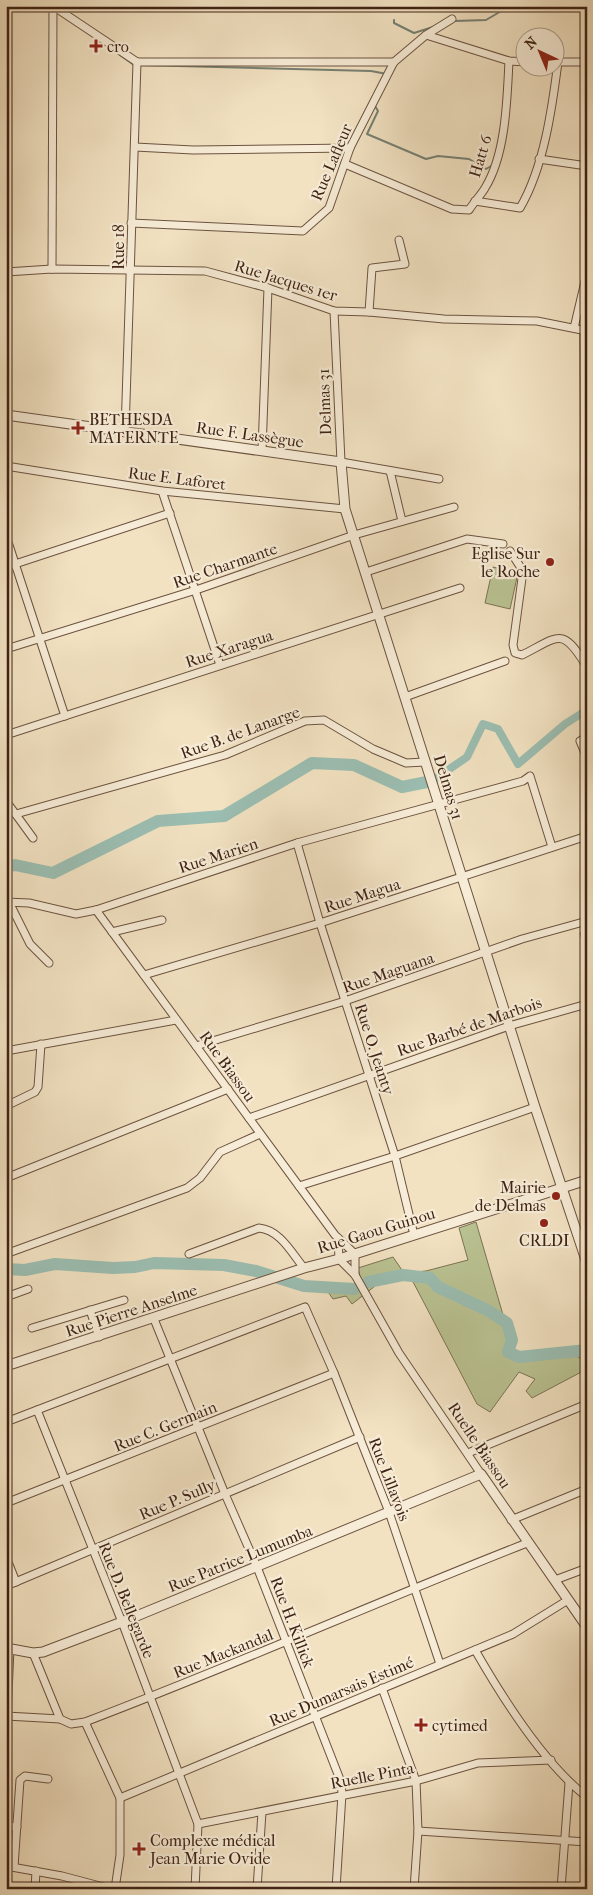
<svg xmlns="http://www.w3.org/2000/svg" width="593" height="1895" font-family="'IM FELL French Canon',serif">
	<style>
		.green { fill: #bac393; stroke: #7c7354 }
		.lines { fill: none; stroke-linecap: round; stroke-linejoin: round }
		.stream { stroke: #768073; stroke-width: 2 }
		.canal { stroke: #9bbeb2; stroke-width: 8 }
		.river { stroke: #9bbeb2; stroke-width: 12 }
		.minor-casing { stroke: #6c5340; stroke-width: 9 }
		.tertiary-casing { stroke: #6c5340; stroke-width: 11 }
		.minor { stroke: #f7ecd7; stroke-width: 7 }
		.tertiary { stroke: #f7ecd7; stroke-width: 9 }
		.poi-dot { fill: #8f2418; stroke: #f7ecd7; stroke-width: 2 }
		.labels { text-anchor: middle; stroke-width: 4.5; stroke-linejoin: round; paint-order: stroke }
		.poi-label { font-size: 16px; fill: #3f2314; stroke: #f7ecd7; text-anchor: start }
		.street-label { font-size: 16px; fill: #3f2314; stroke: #f7ecd7 }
	</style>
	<rect width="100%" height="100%" fill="#f2e2c2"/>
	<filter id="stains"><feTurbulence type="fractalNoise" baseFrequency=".004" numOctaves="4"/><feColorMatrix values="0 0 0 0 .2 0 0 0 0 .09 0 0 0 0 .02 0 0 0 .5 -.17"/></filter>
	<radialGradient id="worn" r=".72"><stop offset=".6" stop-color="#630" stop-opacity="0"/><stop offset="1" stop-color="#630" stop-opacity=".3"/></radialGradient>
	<g class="green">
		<path d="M493 567 518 573 510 609 485 603Z"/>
		<path d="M587 931V961L580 933Z"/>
		<path d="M476 1222 510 1339 505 1354 517 1361C533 1357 552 1351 568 1353 576 1355 578 1359 587 1358V1369L532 1398 526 1391 535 1379 519 1372 490 1412 477 1404 411 1278 379 1283 352 1304 346 1296 333 1299 328 1292 361 1283 358 1268 393 1257 404 1273 426 1271 468 1260 459 1228Z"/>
	</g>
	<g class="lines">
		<g class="stream">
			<path d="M394 20V23L414 33 433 27"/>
			<path d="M454 21 486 20 503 10V6"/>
			<path d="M120 55 134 65"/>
			<path d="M139 65 371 71 387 74"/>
			<path d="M375 106 378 111 367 134 426 159 438 156 469 159 486 169 493 165"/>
		</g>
		<path class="canal" d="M432 781 467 757 483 724 498 729 518 764 565 724 587 710"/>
		<g class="river">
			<path d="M6 867 15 865 53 873 158 821 224 816 312 763 354 765 402 787 432 781"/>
			<path d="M6 1269 25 1270 55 1264 113 1268 135 1267 154 1263 224 1265 256 1271 304 1286 354 1289"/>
			<path d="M368 1282 403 1275 430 1278 438 1287 489 1311 507 1323 512 1340 508 1352 519 1357 587 1350"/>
		</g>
		<g class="minor-casing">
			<g id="minor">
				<path d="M53 6 137 62"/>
				<path d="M426 35 509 61 526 62"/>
				<path d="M137 62H394"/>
				<path d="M556 62H587"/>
				<path d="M135 147 193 150 350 148"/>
				<path d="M539 159 587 166"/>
				<path d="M345 164 452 209 469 210C474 202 481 195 485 188 506 154 507 100 509 61"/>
				<path d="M475 201 520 208C544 167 552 109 558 62"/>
				<path d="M131 223 303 231 329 208 350 148 394 62 426 35 452 19"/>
				<path d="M52 269 53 6"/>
				<path d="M6 272 52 269 205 271 268 288 334 311 369 312 444 319 537 321 587 331"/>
				<path d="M334 311 341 462 439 479"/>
				<path d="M369 312 372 268 405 264 399 240"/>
				<path d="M574 328 587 273"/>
				<path d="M584 330 585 509"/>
				<path d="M125 432 137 62"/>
				<path d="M262 450 268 288"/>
				<path d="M6 466 162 491 345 509"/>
				<path d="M390 471 402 521"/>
				<path d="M162 491 220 665"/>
				<path d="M6 536 65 716"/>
				<path d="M510 551 523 571 513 645 515 653 522 655C560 636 562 626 587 667"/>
				<path d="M6 567 170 513"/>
				<path d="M366 572 467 539 503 544"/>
				<path d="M6 649 196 590 354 535 454 507"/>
				<path d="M405 697 505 661"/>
				<path d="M6 735 460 588"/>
				<path d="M587 737 580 741 587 758"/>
				<path d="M6 801 33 838"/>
				<path d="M16 814 225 755 305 721 324 720 373 749 406 763 425 762"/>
				<path d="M297 843 320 923 395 1156 414 1235"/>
				<path d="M6 902 29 903 76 914 96 910 297 843 523 781 530 776 552 847"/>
				<path d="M9 902 30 944 49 963"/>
				<path d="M96 910 335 1235 355 1254V1275"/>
				<path d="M112 932 162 920"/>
				<path d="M144 975 320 923 587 836"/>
				<path d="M196 1046 345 1001 522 939 587 921"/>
				<path d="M6 1051 176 1020"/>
				<path d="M6 1106 35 1092 38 1087 41 1044"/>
				<path d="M249 1118 509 1026 587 1004"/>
				<path d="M6 1178 228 1089"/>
				<path d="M299 1186 395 1156 535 1107"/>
				<path d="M338 1238 339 1259 355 1275 399 1353 481 1474"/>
				<path d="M11 1252 187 1188 200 1178 220 1152 260 1134"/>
				<path d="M189 1254 259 1228C280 1230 291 1252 304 1268"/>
				<path d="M6 1297 28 1289"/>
				<path d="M90 1310 99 1337"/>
				<path d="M154 1319 225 1494 257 1567 341 1782 342 1794 336 1889"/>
				<path d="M32 1328 124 1300"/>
				<path d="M37 1410 122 1622 198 1824 195 1889"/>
				<path d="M6 1422 305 1307 334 1373 389 1512 440 1664"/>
				<path d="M468 1453 587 1404"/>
				<path d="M6 1503 334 1373"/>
				<path d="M511 1520 587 1489"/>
				<path d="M6 1557 16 1582"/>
				<path d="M555 1580 587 1568"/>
				<path d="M6 1586 360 1437"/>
				<path d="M475 1650C502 1697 544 1764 587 1797"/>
				<path d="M33 1653 60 1719"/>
				<path d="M382 1688 416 1781 418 1831 414 1889"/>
				<path d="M6 1716 60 1719 71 1724 85 1722C233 1666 379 1601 527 1543"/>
				<path d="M7 1717 10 1648"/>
				<path d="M85 1722 120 1798V1855L115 1889"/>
				<path d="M120 1798 513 1634 568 1600"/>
				<path d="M198 1824 416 1781 478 1763 551 1760"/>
				<path d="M6 1826 17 1827"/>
				<path d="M418 1831 587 1842"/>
				<path d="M6 1866 62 1876 111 1889"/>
				<path d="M14 1867 20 1780 25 1776 48 1779"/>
				<path d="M35 1889 36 1871"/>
				<path d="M257 1889 262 1812"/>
				<path d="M561 1889 569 1783"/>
			</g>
		</g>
		<g class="tertiary-casing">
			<g id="tertiary">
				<path d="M6 415 341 462 345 509 535 1107 587 1263"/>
				<path d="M6 1366 304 1268 339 1259 587 1180"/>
				<path d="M6 1648 33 1653 43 1652 122 1622 481 1474 587 1627"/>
			</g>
		</g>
		<use href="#minor" class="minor"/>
		<use href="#tertiary" class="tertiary"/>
	</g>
	<g class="poi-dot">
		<path d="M93.5 38.5h5v5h5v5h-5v5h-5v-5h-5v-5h5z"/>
		<path d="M75.5 420.5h5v5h5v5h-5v5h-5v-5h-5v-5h5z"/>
		<circle cx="550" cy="562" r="5"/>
		<circle cx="556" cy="1196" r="5"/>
		<circle cx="544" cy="1223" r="5"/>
		<path d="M418.5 1717.5h5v5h5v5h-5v5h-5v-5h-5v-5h5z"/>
		<path d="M136.5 1841.5h5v5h5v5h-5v5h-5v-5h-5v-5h5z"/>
	</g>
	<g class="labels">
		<g class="poi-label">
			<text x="107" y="52">cro</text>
			<text x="89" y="425">BETHESDA<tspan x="89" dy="18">MATERNTE</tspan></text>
			<text x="540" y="559" text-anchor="end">Eglise Sur<tspan x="540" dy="18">le Roche</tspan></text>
			<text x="546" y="1193" text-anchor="end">Mairie<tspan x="546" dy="18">de Delmas</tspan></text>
			<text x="544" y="1246" text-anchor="middle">CRLDI</text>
			<text x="432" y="1731">cytimed</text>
			<text x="150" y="1846">Complexe médical<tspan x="150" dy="18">Jean Marie Ovide</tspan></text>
		</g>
		<g class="street-label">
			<text transform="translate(480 156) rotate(-73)" y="6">Hatt 6</text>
			<text transform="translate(331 162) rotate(-67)" y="6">Rue Lafleur</text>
			<text transform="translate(118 247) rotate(-90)" y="6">Rue 18</text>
			<text transform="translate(286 280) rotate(17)" y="6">Rue Jacques 1er</text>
			<text transform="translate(324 402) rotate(-92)" y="6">Delmas 31</text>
			<text transform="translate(250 434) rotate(8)" y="6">Rue F. Lassègue</text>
			<text transform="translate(177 478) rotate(7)" y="6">Rue E. Laforet</text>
			<text transform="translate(225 565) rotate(-19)" y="6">Rue Charmante</text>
			<text transform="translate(229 648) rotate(-18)" y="6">Rue Xaragua</text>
			<text transform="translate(240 732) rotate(-20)" y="6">Rue B. de Lanarge</text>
			<text transform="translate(449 787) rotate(73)" y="6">Delmas 31</text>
			<text transform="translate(218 855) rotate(-18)" y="6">Rue Marien</text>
			<text transform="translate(362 895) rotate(-18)" y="6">Rue Magua</text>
			<text transform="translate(388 972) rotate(-19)" y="6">Rue Maguana</text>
			<text transform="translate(469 1026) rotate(-19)" y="6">Rue Barbé de Marbois</text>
			<text transform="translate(375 1049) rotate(72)" y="6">Rue O. Jeanty</text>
			<text transform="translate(228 1066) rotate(54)" y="6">Rue Biassou</text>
			<text transform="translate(376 1230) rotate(-17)" y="6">Rue Gaou Guinou</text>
			<text transform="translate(131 1310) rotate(-18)" y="6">Rue Pierre Anselme</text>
			<text transform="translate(165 1426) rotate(-22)" y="6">Rue C. Germain</text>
			<text transform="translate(480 1445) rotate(56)" y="6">Ruelle Biassou</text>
			<text transform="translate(390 1479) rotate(69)" y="6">Rue Lillavois</text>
			<text transform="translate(177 1499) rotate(-23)" y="6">Rue P. Sully</text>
			<text transform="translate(240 1558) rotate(-22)" y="6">Rue Patrice Lumumba</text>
			<text transform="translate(127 1600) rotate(68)" y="6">Rue D. Bellegarde</text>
			<text transform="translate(293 1622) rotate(69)" y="6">Rue H. Killick</text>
			<text transform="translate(223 1653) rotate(-22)" y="6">Rue Mackandal</text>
			<text transform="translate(341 1691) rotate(-23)" y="6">Rue Dumarsais Estimé</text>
			<text transform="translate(372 1775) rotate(-11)" y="6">Ruelle Pinta</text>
		</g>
	</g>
	<rect width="593" height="1895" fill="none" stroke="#f2e2c2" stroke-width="25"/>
	<rect x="8" y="8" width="578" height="1880" fill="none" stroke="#3f2314" stroke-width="2.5"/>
	<rect x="12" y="12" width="568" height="1870" fill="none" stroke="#3f2314"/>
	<g transform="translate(540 52) rotate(316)"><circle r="24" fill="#f7ecd7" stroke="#ad9c89"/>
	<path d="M0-4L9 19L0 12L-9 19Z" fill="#8f2418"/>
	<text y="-8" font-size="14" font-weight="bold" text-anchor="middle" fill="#3f2314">N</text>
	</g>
	<rect width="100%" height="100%" filter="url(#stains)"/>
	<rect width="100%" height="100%" fill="url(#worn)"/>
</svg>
